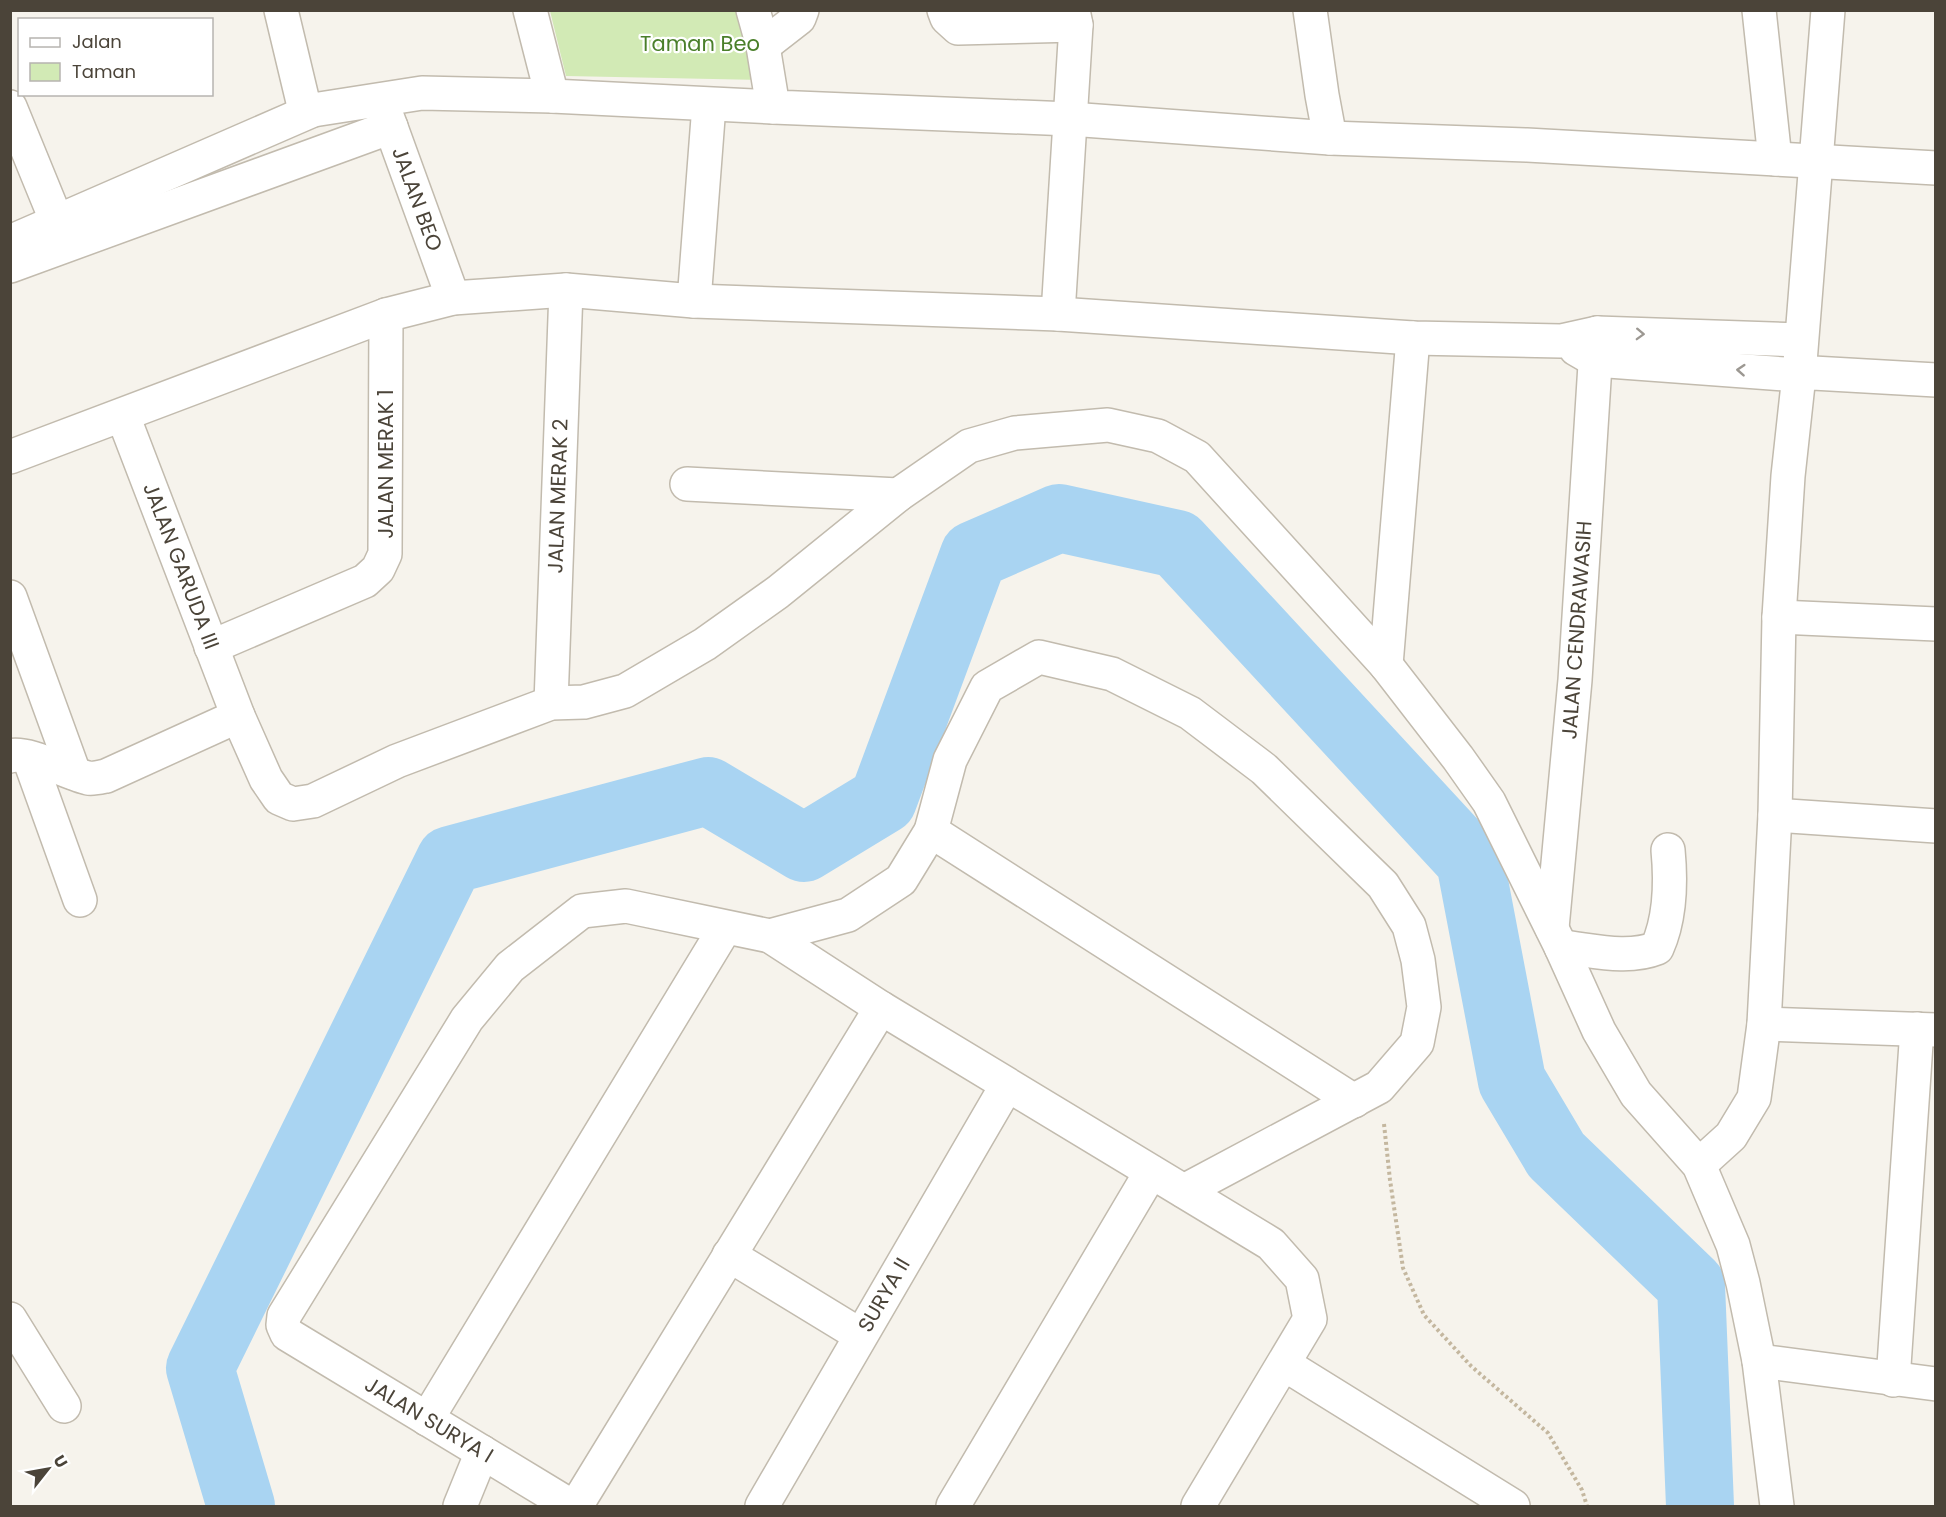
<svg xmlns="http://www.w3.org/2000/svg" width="1946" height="1517" font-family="Poppins,sans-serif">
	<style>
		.green { fill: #d2eab5 }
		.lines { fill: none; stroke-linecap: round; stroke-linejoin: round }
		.river { stroke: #a9d4f2; stroke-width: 68 }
		.street-casing { stroke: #c2bbae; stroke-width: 36 }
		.path { stroke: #c4b79f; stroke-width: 4; stroke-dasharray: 3 3; stroke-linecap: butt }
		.street { stroke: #fff; stroke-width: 33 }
		.oneway { stroke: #9c9892 }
		.labels { text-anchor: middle; stroke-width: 4.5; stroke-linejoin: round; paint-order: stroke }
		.park-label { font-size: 21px; fill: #4a7f2a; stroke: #fff }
		.street-label { font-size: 21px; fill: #4b4439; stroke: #fff }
	</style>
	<rect width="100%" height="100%" fill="#f6f3ec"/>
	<path class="green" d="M550 11H742L762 80 566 76Z"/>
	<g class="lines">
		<path class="river" d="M241 1506 200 1368 450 860 708 791 804 848 883 800 974 555 1059 518 1177 544 1470 861 1512 1081 1556 1155 1691 1285 1700 1506"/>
		<g class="street-casing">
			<g id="street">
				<path d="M281 10 303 102 313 110"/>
				<path d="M530 10 552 96"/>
				<path d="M753 10 763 46 773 107 1070 119 1330 138 1527 145 1936 168"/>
				<path d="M944 10 947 18 958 28 1076 25"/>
				<path d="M1310 10 1322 95 1330 138"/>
				<path d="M1759 10 1775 159"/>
				<path d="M763 46 799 18 802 10"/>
				<path d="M10 107 57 222"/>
				<path d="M384 108 453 298"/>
				<path d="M10 242 313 110 422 93 552 96 773 107"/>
				<path d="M10 266 391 127"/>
				<path d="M694 301 709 105"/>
				<path d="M1058 314 1076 25 1073 10"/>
				<path d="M1576 349 1595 360 1799 375 1813 373 1936 380"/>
				<path d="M123 416 238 716 266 779 279 798 293 804 313 801 397 761 551 703 584 702 625 691 705 644 778 592 898 495 969 446 1015 433 1108 425 1158 436 1197 457 1386 665 1458 758 1489 802 1561 947 1599 1031 1636 1094 1699 1165 1733 1245 1743 1283 1759 1361 1777 1506"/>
				<path d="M10 457 386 315 453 298 566 290 694 301 1058 314 1413 338 1561 341 1597 333 1801 340"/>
				<path d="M687 484 898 495"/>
				<path d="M10 597 74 773"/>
				<path d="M1779 617 1936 624"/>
				<path d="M211 647 365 581 378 569 385 554 386 315"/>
				<path d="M1386 665 1413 338"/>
				<path d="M551 703 566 290"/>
				<path d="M10 756C28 751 69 774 88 778 93 779 101 777 106 776L238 716"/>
				<path d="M29 758 80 900"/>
				<path d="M1775 815 1936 826"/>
				<path d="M931 831 1354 1101"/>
				<path d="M1552 928 1575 680 1597 333"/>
				<path d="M770 936 848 915 901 880 931 831 950 760 987 687 1039 657 1112 674 1190 713 1264 769 1383 885 1409 926 1418 960 1424 1007 1417 1043 1379 1087 1184 1191"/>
				<path d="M1561 947C1592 950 1627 960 1657 948 1670 919 1671 881 1668 850"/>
				<path d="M1764 1024 1936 1030"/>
				<path d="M1699 1165 1731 1136 1754 1098 1764 1024 1775 815 1779 617 1788 476 1799 375 1828 10"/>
				<path d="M729 1255 860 1335"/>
				<path d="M10 1319 64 1406"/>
				<path d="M1759 1361 1936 1384"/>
				<path d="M1284 1364 1513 1506"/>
				<path d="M1893 1380 1917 1029"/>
				<path d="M427 1419 725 928"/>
				<path d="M460 1506 482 1452"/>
				<path d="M571 1506 287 1334 283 1325 284 1316 467 1019 510 967 582 911 626 906 770 936 881 1008 1271 1244 1302 1279 1310 1319 1198 1506"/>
				<path d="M576 1506 881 1008"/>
				<path d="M762 1506 1007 1085"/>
				<path d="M953 1506 1151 1172"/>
			</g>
		</g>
		<path class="path" d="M1384 1124 1390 1180 1403 1268 1424 1315 1471 1366 1548 1433 1582 1490 1587 1506"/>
		<use href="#street" class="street"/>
	</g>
	<defs><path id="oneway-chevron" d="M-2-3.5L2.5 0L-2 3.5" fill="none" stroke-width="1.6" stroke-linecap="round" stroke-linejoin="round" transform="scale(1.5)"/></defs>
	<g class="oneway">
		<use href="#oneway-chevron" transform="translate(1640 334) rotate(2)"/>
		<use href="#oneway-chevron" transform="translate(1741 370) rotate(-176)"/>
	</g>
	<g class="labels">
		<g class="park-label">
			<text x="700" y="51">Taman Beo</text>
		</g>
		<g class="street-label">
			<text transform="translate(417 199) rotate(70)" y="7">JALAN BEO</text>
			<text transform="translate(386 464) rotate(-90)" y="7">JALAN MERAK 1</text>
			<text transform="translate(558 496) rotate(-88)" y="7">JALAN MERAK 2</text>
			<text transform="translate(181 566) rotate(69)" y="7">JALAN GARUDA III</text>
			<text transform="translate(1577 630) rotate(-86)" y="7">JALAN CENDRAWASIH</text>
			<text transform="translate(884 1295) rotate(-60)" y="7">SURYA II</text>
			<text transform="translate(429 1420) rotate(31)" y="7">JALAN SURYA I</text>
		</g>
	</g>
	<rect width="1946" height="1517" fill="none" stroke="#4b4439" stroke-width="24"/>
	<rect x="18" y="18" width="195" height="78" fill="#ffffff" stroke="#b7b4b0" stroke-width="1.5"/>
	<rect x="30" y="38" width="30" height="9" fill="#ffffff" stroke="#b7b4b0" stroke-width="1.5"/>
	<text x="72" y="48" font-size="18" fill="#4b4439">Jalan</text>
	<rect x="30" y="63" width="30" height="18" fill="#d2eab5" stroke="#b7b4b0" stroke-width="1.5"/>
	<text x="72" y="78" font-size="18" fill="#4b4439">Taman</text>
	<g transform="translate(48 1469) rotate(59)" stroke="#ffffff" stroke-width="4.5" paint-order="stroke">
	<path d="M0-4.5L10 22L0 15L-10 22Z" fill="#4b4439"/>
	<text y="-9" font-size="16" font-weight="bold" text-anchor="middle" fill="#4b4439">U</text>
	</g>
</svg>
